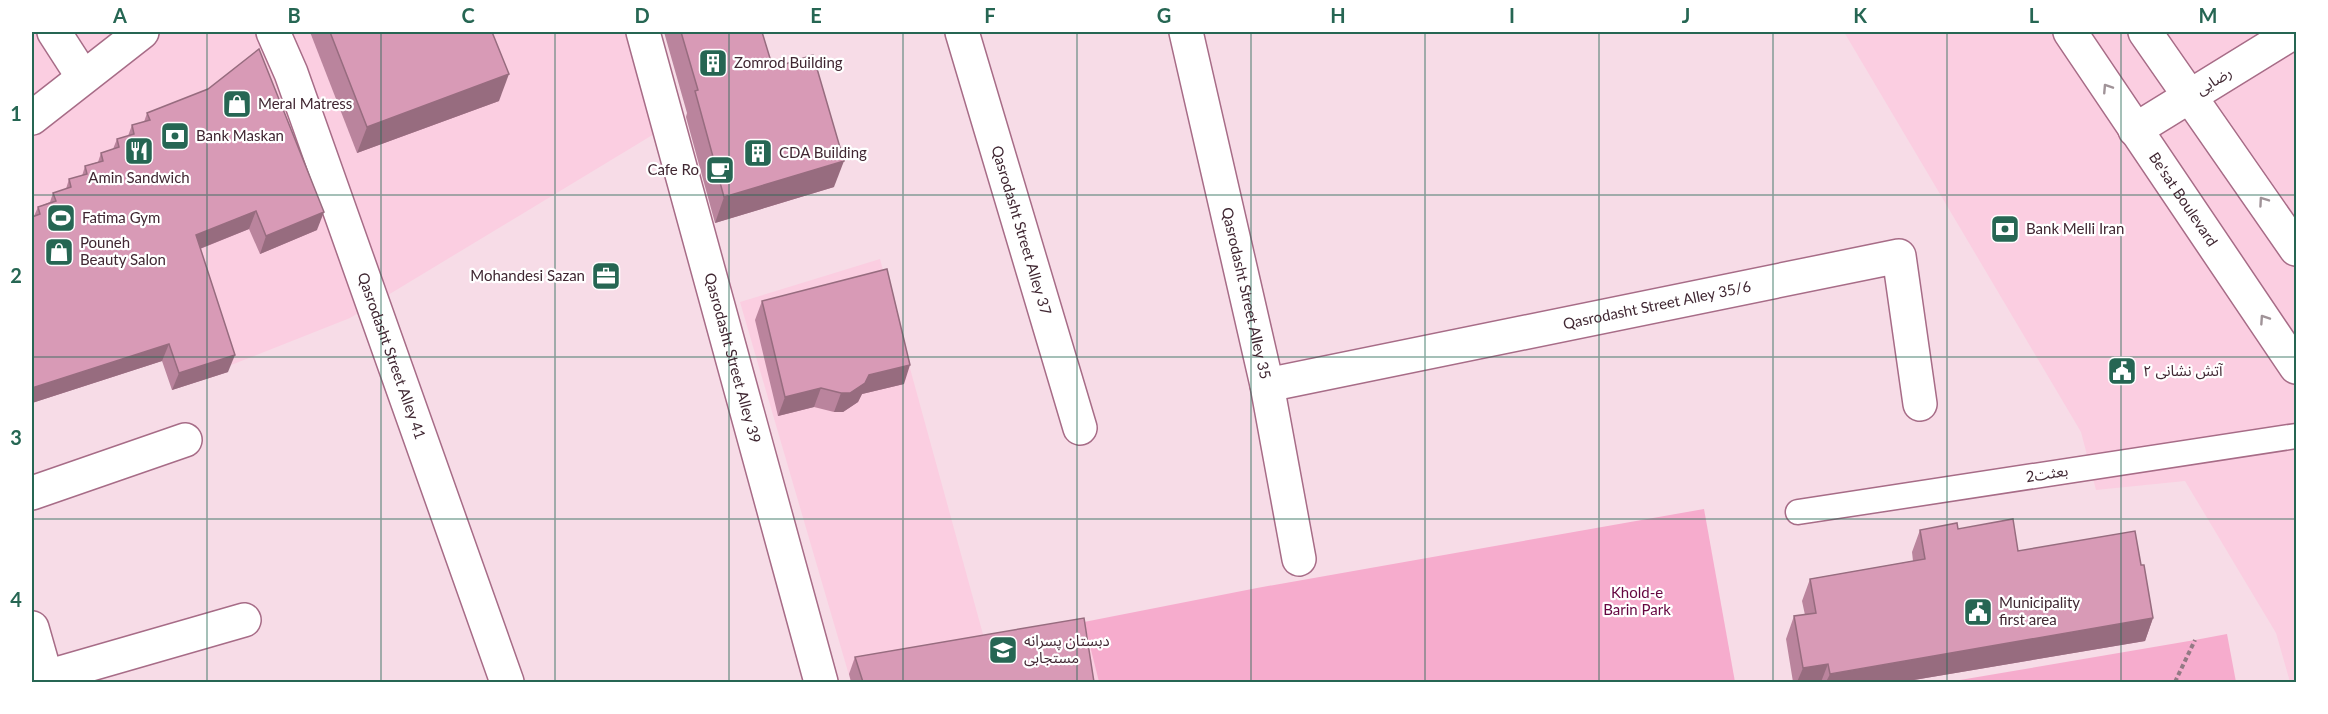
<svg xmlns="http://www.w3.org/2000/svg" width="2328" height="714" font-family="Lato,'Noto Sans Arabic',sans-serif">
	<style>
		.built { fill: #fbcee1 }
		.green { fill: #f6accd }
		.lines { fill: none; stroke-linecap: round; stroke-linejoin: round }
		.lane-casing { stroke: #a76c87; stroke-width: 27 }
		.street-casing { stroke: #a76c87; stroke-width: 36 }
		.secondary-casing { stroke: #a76c87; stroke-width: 36 }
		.path { stroke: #937984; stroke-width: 4; stroke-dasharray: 4.5 3; stroke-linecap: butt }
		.lane { stroke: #fff; stroke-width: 24 }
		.street { stroke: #fff; stroke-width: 33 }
		.secondary { stroke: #fff; stroke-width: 33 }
		.wall { fill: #ba849d }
		.shaded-wall { fill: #976c7f }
		.building { fill: #d89ab6; stroke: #976c7f; stroke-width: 1.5 }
		.oneway { stroke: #a09398 }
		.grid { fill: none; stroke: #266653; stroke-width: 1.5; stroke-opacity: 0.55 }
		.labels { text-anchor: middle; stroke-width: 4.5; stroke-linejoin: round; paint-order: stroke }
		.poi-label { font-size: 15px; fill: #402732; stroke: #fff; text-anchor: start }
		.street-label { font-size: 15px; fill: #402732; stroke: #fff }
		.park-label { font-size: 15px; fill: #650640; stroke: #fff }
		.neatline { fill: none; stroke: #266653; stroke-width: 2 }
		.grid-label { font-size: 20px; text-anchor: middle; font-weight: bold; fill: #266653 }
	</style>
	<rect width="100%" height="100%" fill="#f7dce7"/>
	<g class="built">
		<path d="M32 32H651L664 128 350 318 226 367 32 304Z"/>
		<path d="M1844 32H2296V682H2290L2276 633 2185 481 2096 490 2081 432Z"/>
		<path d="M880 259 984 638 1084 622 1099 682H851L740 302Z"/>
	</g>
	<g class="green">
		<path d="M1704 509 1735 682H1099L1084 622 1257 588Z"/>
		<path d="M2227 634 2236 682H1948L2195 640Z"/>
	</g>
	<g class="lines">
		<g class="lane-casing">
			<path id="lane" d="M1798 512 2296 436"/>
		</g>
		<g class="street-casing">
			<g id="street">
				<path d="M54 32 83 77"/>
				<path id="s1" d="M273 32 291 73 507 682"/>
				<path id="s2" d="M643 32 821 682"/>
				<path id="s3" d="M962 32 1080 428"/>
				<path id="s4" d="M1186 32 1267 385 1299 559"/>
				<path id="s5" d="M1267 385 1899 256 1920 404"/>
				<path d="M32 493 185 440"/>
				<path d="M32 628 46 677 244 620"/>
			</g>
		</g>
		<g class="secondary-casing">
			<g id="secondary">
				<path id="s6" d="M2070 32 2296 367"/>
				<path d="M2145 32 2296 249"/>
				<path d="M32 118 142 32"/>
				<path d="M2135 130 2294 32"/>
			</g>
		</g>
		<path class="path" d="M2175 682 2195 640"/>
		<use href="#lane" class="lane"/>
		<use href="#street" class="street"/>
		<use href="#secondary" class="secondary"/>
	</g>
	<g class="wall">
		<path d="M310 32H492L499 101 357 153Z"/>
		<path d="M664 32H762L773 68 834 187 715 223 686 117 687 113Z"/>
		<path d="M147 113 317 230 260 254 249 229 200 249 228 372 172 390 162 361 32 403V217L34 216 38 207 50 202 53 193 66 189 69 179 82 176 85 166 98 162 101 153 113 149 117 139 128 136 132 125 144 122Z"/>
		<path d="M762 301 904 384 862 394 858 402 843 412H834L814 407 778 416 755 320Z"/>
		<path d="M1958 529 2018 551 2141 565 2153 618 2145 641 1902 682H1793L1786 639 1794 616 1805 615 1802 601 1810 579 1913 561 1912 552 1920 530Z"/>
		<path d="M855 657 1094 682H851L849 674Z"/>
	</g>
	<g class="shaded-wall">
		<path d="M509 74 499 101 357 153 367 127Z"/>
		<path d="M844 161 834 187 715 223 724 197Z"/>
		<path d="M256 211 249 229 189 253 196 235Z"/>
		<path d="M324 212 317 230 260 254 266 236Z"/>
		<path d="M169 344 162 361 32 403V388Z"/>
		<path d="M235 355 228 372 172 390 179 373Z"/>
		<path d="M910 365 904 384 862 394 858 402 843 412H834L841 393 869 375Z"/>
		<path d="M821 388 814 407 778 416 785 397Z"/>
		<path d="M2153 618 2145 641 1902 682H1826L1830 674Z"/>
		<path d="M1828 664 1821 682H1797L1803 668Z"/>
	</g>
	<g class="building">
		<path d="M330 32H492L509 74 367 127Z"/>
		<path d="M681 32H762L773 68 813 55 844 161 724 197 695 91 698 90Z"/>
		<path d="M259 49 324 212 266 236 256 211 196 235 235 355 179 373 169 344 32 388V217L40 214 38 207 56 201 53 193 71 187 69 179 87 174 85 166 103 161 101 153 119 147 117 139 134 134 132 125 150 120 147 113 208 89Z"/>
		<path d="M887 269 910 365 869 375 865 383 850 393H841L821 388 785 397 762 301Z"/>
		<path d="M2013 519 2018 551 2135 531 2141 565H2144L2153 618 1830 674 1828 664 1803 668 1794 616 1816 613 1810 579 1925 559 1920 530 1957 523 1958 529Z"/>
		<path d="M1084 618 1094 682H863L855 657Z"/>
	</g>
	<defs><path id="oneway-chevron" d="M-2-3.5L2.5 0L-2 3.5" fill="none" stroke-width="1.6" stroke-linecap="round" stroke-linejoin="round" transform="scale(1.5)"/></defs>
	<g class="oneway">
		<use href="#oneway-chevron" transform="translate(2107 88) rotate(-123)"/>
		<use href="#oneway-chevron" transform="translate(2263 201) rotate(-125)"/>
		<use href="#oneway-chevron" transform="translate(2264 319) rotate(-124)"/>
	</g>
	<path class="grid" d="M207 32V682M381 32V682M555 32V682M729 32V682M903 32V682M1077 32V682M1251 32V682M1425 32V682M1599 32V682M1773 32V682M1947 32V682M2121 32V682M32 195H2296M32 357H2296M32 519H2296"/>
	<defs>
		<g id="building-square" transform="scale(1.5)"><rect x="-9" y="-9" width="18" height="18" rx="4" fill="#266653" stroke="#fff"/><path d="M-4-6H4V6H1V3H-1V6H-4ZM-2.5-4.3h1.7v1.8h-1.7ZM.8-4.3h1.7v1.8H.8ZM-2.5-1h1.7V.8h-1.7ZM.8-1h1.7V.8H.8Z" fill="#fff"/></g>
		<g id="shop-square" transform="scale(1.5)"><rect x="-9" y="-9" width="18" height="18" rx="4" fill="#266653" stroke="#fff"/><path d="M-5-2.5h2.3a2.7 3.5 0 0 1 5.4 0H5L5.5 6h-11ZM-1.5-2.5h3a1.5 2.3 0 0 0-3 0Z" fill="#fff"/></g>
		<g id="bank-square" transform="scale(1.5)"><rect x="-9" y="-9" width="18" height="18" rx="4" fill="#266653" stroke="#fff"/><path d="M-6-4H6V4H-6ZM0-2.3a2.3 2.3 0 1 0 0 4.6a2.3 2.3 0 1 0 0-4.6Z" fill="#fff"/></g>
		<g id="restaurant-square" transform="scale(1.5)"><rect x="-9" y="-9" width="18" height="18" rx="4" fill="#266653" stroke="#fff"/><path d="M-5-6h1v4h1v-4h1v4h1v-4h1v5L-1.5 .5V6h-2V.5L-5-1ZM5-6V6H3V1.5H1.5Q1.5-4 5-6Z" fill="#fff"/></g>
		<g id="cafe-square" transform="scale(1.5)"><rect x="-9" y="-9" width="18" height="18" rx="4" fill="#266653" stroke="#fff"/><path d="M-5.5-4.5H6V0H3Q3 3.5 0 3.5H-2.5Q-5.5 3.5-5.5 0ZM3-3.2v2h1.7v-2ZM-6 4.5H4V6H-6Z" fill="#fff"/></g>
		<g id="stadium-square" transform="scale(1.5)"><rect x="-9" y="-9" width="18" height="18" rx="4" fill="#266653" stroke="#fff"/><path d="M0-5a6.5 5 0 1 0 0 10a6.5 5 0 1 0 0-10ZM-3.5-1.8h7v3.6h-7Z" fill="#fff"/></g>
		<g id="office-square" transform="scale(1.5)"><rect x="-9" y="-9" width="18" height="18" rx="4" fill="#266653" stroke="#fff"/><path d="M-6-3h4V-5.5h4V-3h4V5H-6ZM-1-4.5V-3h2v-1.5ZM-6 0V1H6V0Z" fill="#fff"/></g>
		<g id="civic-square" transform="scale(1.5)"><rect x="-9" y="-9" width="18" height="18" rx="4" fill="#266653" stroke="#fff"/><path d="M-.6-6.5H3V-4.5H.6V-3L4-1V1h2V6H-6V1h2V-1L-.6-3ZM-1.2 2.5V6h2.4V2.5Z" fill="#fff"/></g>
		<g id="school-square" transform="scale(1.5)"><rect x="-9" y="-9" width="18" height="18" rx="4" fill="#266653" stroke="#fff"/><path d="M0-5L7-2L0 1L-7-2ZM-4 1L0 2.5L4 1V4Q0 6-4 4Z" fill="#fff"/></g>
	</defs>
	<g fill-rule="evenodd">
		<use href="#building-square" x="713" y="63"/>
		<use href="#shop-square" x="237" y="104"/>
		<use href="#bank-square" x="175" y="136"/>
		<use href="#restaurant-square" x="139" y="151"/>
		<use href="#building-square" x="758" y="153"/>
		<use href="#cafe-square" x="720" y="170"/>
		<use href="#stadium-square" x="61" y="218"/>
		<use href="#bank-square" x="2005" y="229"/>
		<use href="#shop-square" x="59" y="252"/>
		<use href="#office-square" x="606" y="276"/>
		<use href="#civic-square" x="2122" y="371"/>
		<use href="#civic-square" x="1978" y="612"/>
		<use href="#school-square" x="1003" y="650"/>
	</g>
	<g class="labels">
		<g class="poi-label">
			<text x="734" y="68">Zomrod Building</text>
			<text x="258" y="109">Meral Matress</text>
			<text x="196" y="141">Bank Maskan</text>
			<text x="779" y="158">CDA Building</text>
			<text x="699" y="175" text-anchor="end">Cafe Ro</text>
			<text x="139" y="183" text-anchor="middle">Amin Sandwich</text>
			<text x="82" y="223">Fatima Gym</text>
			<text x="2026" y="234">Bank Melli Iran</text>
			<text x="80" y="248">Pouneh<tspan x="80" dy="17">Beauty Salon</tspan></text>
			<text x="585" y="281" text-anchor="end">Mohandesi Sazan</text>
			<text x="2143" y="376">آتش نشانی ۲</text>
			<text x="1999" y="608">Municipality<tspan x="1999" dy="17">first area</tspan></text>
			<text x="1024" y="646">دبستان پسرانه<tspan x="1024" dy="17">مستجابی</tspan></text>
		</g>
		<g class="street-label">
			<text transform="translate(2214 81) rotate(-32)" y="5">رضایی</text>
			<text dy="5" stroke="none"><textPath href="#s6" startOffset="202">Be'sat Boulevard</textPath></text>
			<text dy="5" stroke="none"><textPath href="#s3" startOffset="207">Qasrodasht Street Alley 37</textPath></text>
			<text dy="5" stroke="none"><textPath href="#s4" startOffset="268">Qasrodasht Street Alley 35</textPath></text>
			<text dy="5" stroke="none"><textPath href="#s5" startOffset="398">Qasrodasht Street Alley 35/6</textPath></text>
			<text dy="5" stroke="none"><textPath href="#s1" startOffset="345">Qasrodasht Street Alley 41</textPath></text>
			<text dy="5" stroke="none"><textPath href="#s2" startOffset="338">Qasrodasht Street Alley 39</textPath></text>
			<text transform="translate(2047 474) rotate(-9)" y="5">2بعثت</text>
		</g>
		<g class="park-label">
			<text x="1637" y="598">Khold-e<tspan x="1637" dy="17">Barin Park</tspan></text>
		</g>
	</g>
	<rect width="2328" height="714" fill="none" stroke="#ffffff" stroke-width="66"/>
	<rect x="33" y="33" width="2262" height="648" class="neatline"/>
	<g class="grid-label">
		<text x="120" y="23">A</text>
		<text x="294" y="23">B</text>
		<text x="468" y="23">C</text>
		<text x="642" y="23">D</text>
		<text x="816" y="23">E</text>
		<text x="990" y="23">F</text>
		<text x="1164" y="23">G</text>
		<text x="1338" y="23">H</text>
		<text x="1512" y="23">I</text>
		<text x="1686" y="23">J</text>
		<text x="1860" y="23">K</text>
		<text x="2034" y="23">L</text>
		<text x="2208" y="23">M</text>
		<text x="16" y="121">1</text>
		<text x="16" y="283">2</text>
		<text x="16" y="445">3</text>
		<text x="16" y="607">4</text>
	</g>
</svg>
